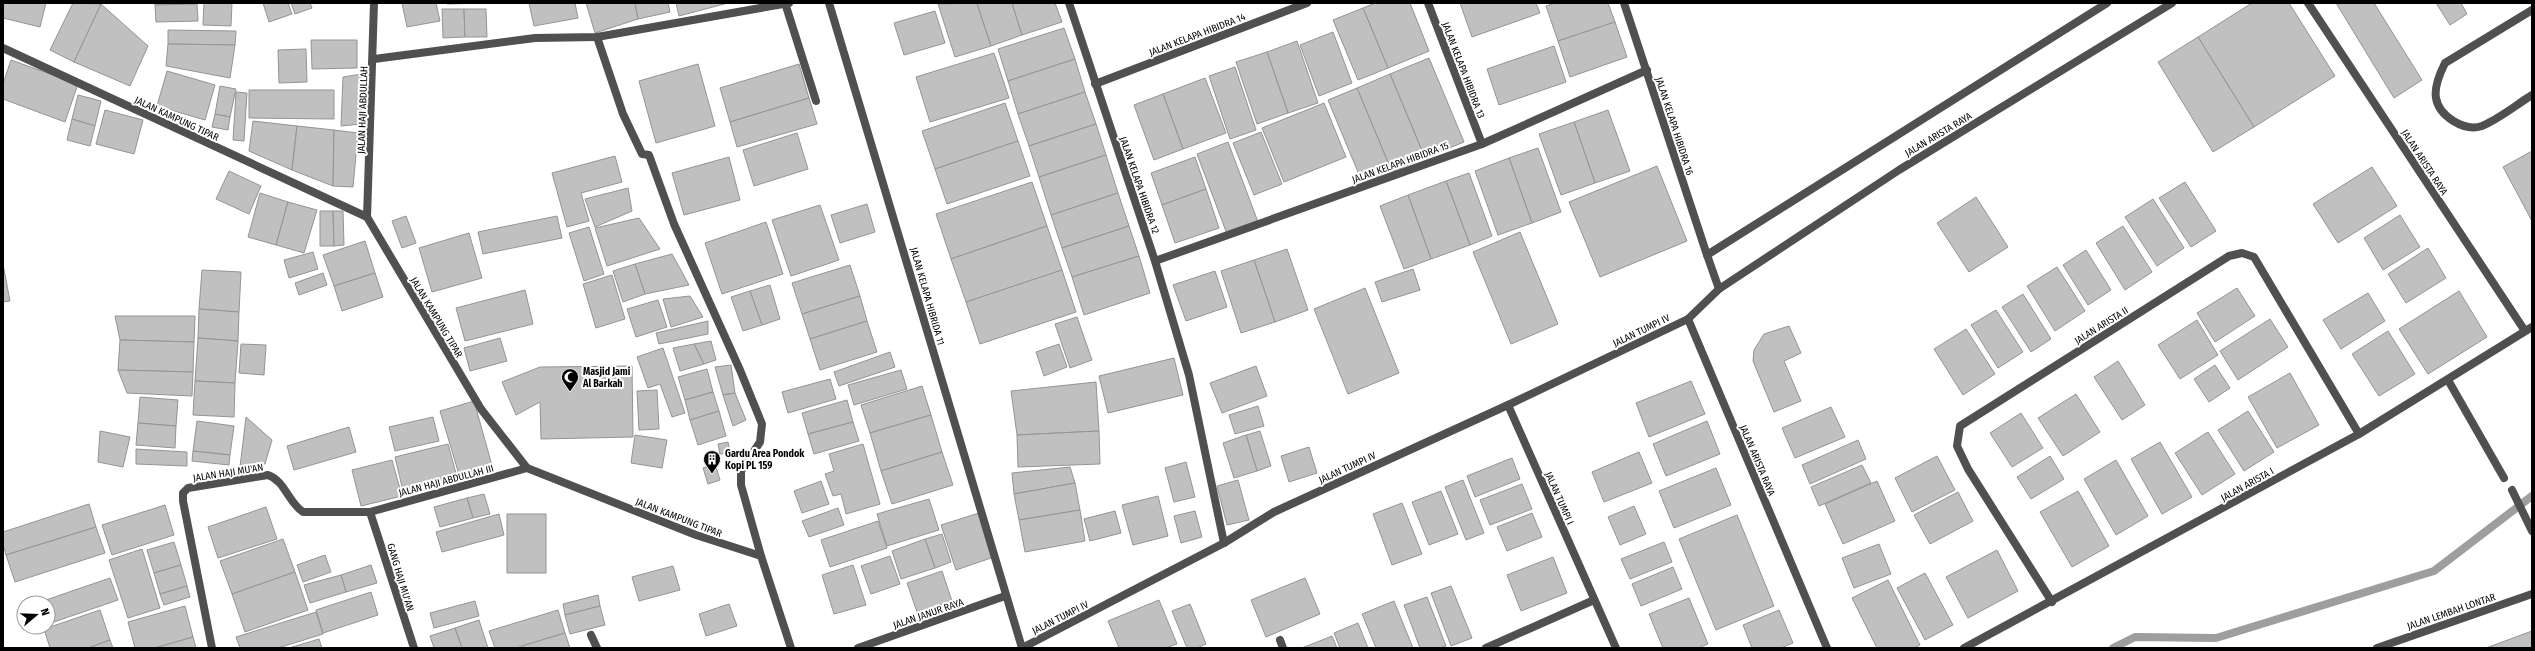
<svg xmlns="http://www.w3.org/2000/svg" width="2535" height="651" font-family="'Fira Sans Condensed',sans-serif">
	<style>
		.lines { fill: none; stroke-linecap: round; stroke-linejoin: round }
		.stream { stroke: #9e9e9e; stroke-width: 8 }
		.building { fill: #c0c0c0; stroke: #949494 }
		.service { stroke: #505050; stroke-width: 8 }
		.minor { stroke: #505050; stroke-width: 8 }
		.labels { text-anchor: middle; stroke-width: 4; stroke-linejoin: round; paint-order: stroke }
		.street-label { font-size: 10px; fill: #000; stroke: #fff }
		.poi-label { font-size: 10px; font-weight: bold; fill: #000; stroke: #fff; text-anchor: start }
	</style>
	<rect width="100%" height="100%" fill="#fff"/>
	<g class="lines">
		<path class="stream" d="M2113 648 2135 637 2216 638 2434 571 2532 496"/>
	</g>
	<g class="building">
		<path d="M3 3H46L40 27 3 18Z"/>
		<path d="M73 3 101 4 74 62 50 50Z"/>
		<path d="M155 3H197V4L155 5Z"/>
		<path d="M204 3H232L231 26 203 25Z"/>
		<path d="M263 3H288L292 14 269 22Z"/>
		<path d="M291 3H310L312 8 295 14Z"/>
		<path d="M402 3H436L440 21 407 27Z"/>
		<path d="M447 3H487L447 4Z"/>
		<path d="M529 3H575L578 18 534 26Z"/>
		<path d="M586 3H635L638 19 595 33Z"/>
		<path d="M635 3H668L670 12 638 19Z"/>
		<path d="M676 3H728L679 16Z"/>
		<path d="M977 3 991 46 955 57 938 4Z"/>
		<path d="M977 3H1012L1022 35 991 46Z"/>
		<path d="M1012 3H1055L1062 22 1022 35Z"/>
		<path d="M1375 3H1410L1429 51 1388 68 1363 8Z"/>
		<path d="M1460 3H1536L1540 13 1472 37Z"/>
		<path d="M1555 3H1608L1615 22 1558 41 1546 6Z"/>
		<path d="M2252 3H2289L2335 76 2254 127 2198 37Z"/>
		<path d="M2336 3H2374L2422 80 2394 98Z"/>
		<path d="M2436 3H2461L2467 14 2450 25Z"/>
		<path d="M101 4 148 46 130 86 74 62Z"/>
		<path d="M197 4 198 21 156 22 155 5Z"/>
		<path d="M1363 8 1388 68 1358 80 1333 20Z"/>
		<path d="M442 9H464L465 37 443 38Z"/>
		<path d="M464 9H486L487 37H465Z"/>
		<path d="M935 11 945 43 904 55 894 23Z"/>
		<path d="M1615 22 1627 57 1570 77 1558 41Z"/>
		<path d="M1064 28 1075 59 1008 81 998 49Z"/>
		<path d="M168 30 236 31 235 45 168 44Z"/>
		<path d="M1333 32 1352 83 1319 96 1300 45Z"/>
		<path d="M2198 37 2254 127 2213 152 2158 62Z"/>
		<path d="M311 40H357V68L312 69Z"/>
		<path d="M1297 41 1318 103 1288 113 1267 52Z"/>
		<path d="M168 44 235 45 230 78 166 66Z"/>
		<path d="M1554 46 1566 82 1499 105 1487 69Z"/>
		<path d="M306 49 307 82 279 83 278 50Z"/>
		<path d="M1267 52 1288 113 1257 124 1236 62Z"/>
		<path d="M994 53 1009 98 930 122 916 77Z"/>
		<path d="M1429 58 1464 142 1425 158 1390 74Z"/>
		<path d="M1075 59 1085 92 1018 114 1008 81Z"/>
		<path d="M11 60 78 84 65 122 3 99V84Z"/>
		<path d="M698 64 715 126 656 143 639 81Z"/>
		<path d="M799 64 809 98 730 122 720 88Z"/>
		<path d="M1235 67 1256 130 1230 139 1209 76Z"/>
		<path d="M167 71 215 85 205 120 157 106Z"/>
		<path d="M362 74 361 124 341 126 343 77Z"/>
		<path d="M1390 74 1425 158 1392 172 1357 88Z"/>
		<path d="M1205 78 1226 133 1183 149 1163 94Z"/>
		<path d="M220 86 236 89 230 117 215 114Z"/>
		<path d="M1357 88 1392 172 1363 184 1328 100Z"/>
		<path d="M249 90H334V119L249 118Z"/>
		<path d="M236 92 247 93 244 141 233 140Z"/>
		<path d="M1085 92 1096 124 1029 146 1018 114Z"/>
		<path d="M1163 94 1183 149 1154 160 1134 105Z"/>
		<path d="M78 95 101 101 95 126 72 119Z"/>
		<path d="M809 98 817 124 737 147 730 122Z"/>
		<path d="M1005 103 1018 141 935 169 922 131Z"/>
		<path d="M1324 103 1346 157 1284 182 1262 128Z"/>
		<path d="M105 110 143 120 134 154 96 144Z"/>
		<path d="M1608 110 1630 171 1595 183 1574 122Z"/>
		<path d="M215 114 230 117 228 130 212 127Z"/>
		<path d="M72 119 95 126 90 146 67 140Z"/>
		<path d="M253 121 297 126 292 170 249 151Z"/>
		<path d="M1574 122 1595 183 1561 195 1539 134Z"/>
		<path d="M1096 124 1106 155 1039 177 1029 146Z"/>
		<path d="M297 126 334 130 333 186 292 170Z"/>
		<path d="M334 130 358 133 353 187 333 186Z"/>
		<path d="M1261 132 1282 184 1254 195 1233 143Z"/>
		<path d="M797 133 808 169 754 186 743 150Z"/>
		<path d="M1018 141 1030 176 947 204 935 169Z"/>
		<path d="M1228 142 1258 222 1227 234 1197 154Z"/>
		<path d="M1538 148 1561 212 1532 223 1509 158Z"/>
		<path d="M2532 151V221L2503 167Z"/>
		<path d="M1106 155 1118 193 1051 215 1039 177Z"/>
		<path d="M615 156 622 182 581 193 589 221 567 227 552 173Z"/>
		<path d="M729 157 740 200 684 215 672 173Z"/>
		<path d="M1195 157 1206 189 1162 205 1151 173Z"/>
		<path d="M1509 158 1532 223 1498 235 1475 171Z"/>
		<path d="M1657 166 1687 241 1600 277 1569 202Z"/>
		<path d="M2372 167 2397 206 2338 243 2313 204Z"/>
		<path d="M229 171 261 186 249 214 216 199Z"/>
		<path d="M1469 173 1492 236 1470 245 1446 181Z"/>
		<path d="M1446 181 1470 245 1431 259 1408 195Z"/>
		<path d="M1032 182 1047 226 951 259 936 214Z"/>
		<path d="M2185 182 2216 231 2191 247 2159 198Z"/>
		<path d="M628 188 632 211 595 227 585 199Z"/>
		<path d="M1206 189 1219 228 1175 243 1162 205Z"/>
		<path d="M260 193 288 202 276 245 248 237Z"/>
		<path d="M1118 193 1129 226 1062 248 1051 215Z"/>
		<path d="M1408 195 1431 259 1404 269 1380 206Z"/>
		<path d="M1976 197 2008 247 1969 272 1937 223Z"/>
		<path d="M2153 199 2184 248 2157 266 2125 217Z"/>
		<path d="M288 202 317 210 304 253 276 245Z"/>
		<path d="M867 204 875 232 840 243 831 215Z"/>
		<path d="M820 205 839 260 791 276 772 220Z"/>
		<path d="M320 211H333L334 246H320Z"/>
		<path d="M333 211H343L344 245 334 246Z"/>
		<path d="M2400 215 2420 247 2383 270 2364 238Z"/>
		<path d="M406 216 416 243 402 248 392 221Z"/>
		<path d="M557 216 562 238 483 254 478 232Z"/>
		<path d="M639 218 660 249 607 266 595 228Z"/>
		<path d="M766 222 783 274 722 294 705 243Z"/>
		<path d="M1047 226 1062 270 966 302 951 259Z"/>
		<path d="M1129 226 1139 256 1072 277 1062 248Z"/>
		<path d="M2123 226 2152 272 2125 290 2096 243Z"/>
		<path d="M589 227 604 274 584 281 569 233Z"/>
		<path d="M1520 232 1558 324 1511 344 1473 252Z"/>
		<path d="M469 233 482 278 432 292 419 248Z"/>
		<path d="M365 241 375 273 334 286 323 255Z"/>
		<path d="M2428 248 2446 278 2406 303 2388 274Z"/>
		<path d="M1287 249 1308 310 1275 322 1254 260Z"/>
		<path d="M2086 250 2111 290 2088 305 2063 265Z"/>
		<path d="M313 252 318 269 289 278 284 260Z"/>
		<path d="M672 254 689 285 645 294 635 264Z"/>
		<path d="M1139 256 1150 293 1084 315 1072 277Z"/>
		<path d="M1254 260 1275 322 1241 333 1221 271Z"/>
		<path d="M3 264 10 301 3 302Z"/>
		<path d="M635 264 645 294 623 302 613 271Z"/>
		<path d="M850 265 860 296 802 314 792 283Z"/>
		<path d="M2057 267 2085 311 2055 331 2027 286Z"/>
		<path d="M1413 269 1420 290 1382 302 1375 282Z"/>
		<path d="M202 270 241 272 239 312 199 309Z"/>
		<path d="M1062 270 1076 312 980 344 966 302Z"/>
		<path d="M1215 271 1227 307 1186 321 1173 285Z"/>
		<path d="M323 273 327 285 299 295 295 283Z"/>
		<path d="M375 273 383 297 342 311 334 286Z"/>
		<path d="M612 275 625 319 596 328 583 284Z"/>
		<path d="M770 285 780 319 762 325 750 291Z"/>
		<path d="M1365 288 1399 373 1348 394 1314 309Z"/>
		<path d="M2237 288 2255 316 2215 342 2197 313Z"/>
		<path d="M525 290 533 324 465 341 456 308Z"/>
		<path d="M750 291 762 325 743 331 731 297Z"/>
		<path d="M2459 291 2487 337 2428 374 2399 329Z"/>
		<path d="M2368 293 2385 321 2341 349 2323 320Z"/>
		<path d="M2023 294 2051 339 2031 352 2002 307Z"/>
		<path d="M690 296 703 317 671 327 663 299Z"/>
		<path d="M860 296 867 321 810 339 802 314Z"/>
		<path d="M658 300 667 327 636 337 627 309Z"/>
		<path d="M199 309 239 312 238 341 198 338Z"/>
		<path d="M1996 310 2023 352 1998 368 1971 325Z"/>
		<path d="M115 316H195L194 342 120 340Z"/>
		<path d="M1077 317 1092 360 1070 368 1055 324Z"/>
		<path d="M2270 319 2288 347 2238 380 2220 351Z"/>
		<path d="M2197 320 2218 355 2180 379 2158 345Z"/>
		<path d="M708 321V334L659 344 656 333Z"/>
		<path d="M867 321 877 352 820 370 810 339Z"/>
		<path d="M1789 326 1801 353 1784 361 1801 401 1774 412 1753 361 1754 350 1764 334Z"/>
		<path d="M1966 329 1995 374 1963 395 1934 349Z"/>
		<path d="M2388 331 2415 374 2379 396 2352 354Z"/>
		<path d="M198 338 238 341 235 383 195 381Z"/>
		<path d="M500 338 507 361 470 371 464 348Z"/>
		<path d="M120 340 194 342 193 372 118 370Z"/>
		<path d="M711 341 716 360 704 364 694 344Z"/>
		<path d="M241 344 266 345 264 375 239 373Z"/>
		<path d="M694 344 704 364 680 371 673 348Z"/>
		<path d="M1059 344 1067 367 1044 376 1036 352Z"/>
		<path d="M663 348 685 413 672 417 660 384 648 388 637 357Z"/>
		<path d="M890 352 895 367 839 386 834 372Z"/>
		<path d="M1174 358 1183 395 1108 413 1099 376Z"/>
		<path d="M2118 361 2145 405 2122 420 2094 377Z"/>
		<path d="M731 365 735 393 723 395 715 367Z"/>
		<path d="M2215 365 2230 388 2209 402 2194 379Z"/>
		<path d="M632 366 633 437 541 439 540 402 516 415 502 382 540 367Z"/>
		<path d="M1256 366 1267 396 1222 413 1210 383Z"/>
		<path d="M707 369 713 392 685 400 678 377Z"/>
		<path d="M118 370 193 372 192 396 127 393Z"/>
		<path d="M901 370 907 389 854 405 848 385Z"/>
		<path d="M2290 373 2319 425 2277 448 2248 397Z"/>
		<path d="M830 379 836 399 788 413 782 392Z"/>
		<path d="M195 381 235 383 234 417 193 415Z"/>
		<path d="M1691 381 1705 414 1649 437 1636 403Z"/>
		<path d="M1096 382 1099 431 1017 435 1011 391Z"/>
		<path d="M922 386 931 415 870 433 861 405Z"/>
		<path d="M657 390 659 429 639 430 637 391Z"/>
		<path d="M713 392 719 411 690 420 685 400Z"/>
		<path d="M735 393 746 420 733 426 723 395Z"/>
		<path d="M2076 394 2100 432 2063 456 2038 418Z"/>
		<path d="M140 397 178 400 176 426 138 423Z"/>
		<path d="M847 400 853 422 808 434 802 413Z"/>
		<path d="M474 401 493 469 460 478 440 411Z"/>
		<path d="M1258 406 1264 426 1235 434 1229 415Z"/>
		<path d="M1831 407 1845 437 1795 458 1782 428Z"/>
		<path d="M719 411 726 436 698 445 690 420Z"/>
		<path d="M2248 411 2274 452 2244 471 2218 430Z"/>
		<path d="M2021 413 2043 448 2012 467 1990 433Z"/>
		<path d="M931 415 942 452 881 471 870 433Z"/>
		<path d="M246 417 272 440 265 464 240 467Z"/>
		<path d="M433 417 439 441 395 451 389 427Z"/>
		<path d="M197 421 234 426 230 455 193 451Z"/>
		<path d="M1707 421 1720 454 1666 476 1653 444Z"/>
		<path d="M853 422 859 441 814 454 808 434Z"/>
		<path d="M138 423 176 426 175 448 136 445Z"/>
		<path d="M349 427 356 452 294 470 287 446Z"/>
		<path d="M100 431 130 437 123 467 98 462Z"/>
		<path d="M1099 431 1100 464 1018 467 1017 435Z"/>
		<path d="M1260 431 1271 466 1257 471 1246 435Z"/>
		<path d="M2208 432 2235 474 2202 495 2175 453Z"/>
		<path d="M635 435 667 440 662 468 631 463Z"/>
		<path d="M1246 435 1257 471 1234 478 1223 443Z"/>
		<path d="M1858 440 1866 459 1810 484 1802 465Z"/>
		<path d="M728 442 730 453 720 454 718 444Z"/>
		<path d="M2160 442 2192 497 2162 514 2131 459Z"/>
		<path d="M448 444 457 477 403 491 395 457Z"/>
		<path d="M863 444 880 504 846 514 841 494 833 496 825 474 834 471 829 454Z"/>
		<path d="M1309 447 1317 473 1289 482 1281 456Z"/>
		<path d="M136 449 187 452V466L136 464Z"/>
		<path d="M193 451 230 455 229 465 192 461Z"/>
		<path d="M942 452 953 485 892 504 881 471Z"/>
		<path d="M1639 452 1652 483 1604 502 1592 472Z"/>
		<path d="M1937 456 1955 490 1912 512 1895 478Z"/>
		<path d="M2050 456 2064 479 2031 499 2017 477Z"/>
		<path d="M1512 458 1520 479 1475 497 1467 476Z"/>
		<path d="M392 460 402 496 361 506 352 470Z"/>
		<path d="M2116 460 2148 516 2116 535 2084 479Z"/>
		<path d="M1186 462 1195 497 1174 502 1165 468Z"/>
		<path d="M715 464 720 480 708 484 703 468Z"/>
		<path d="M1862 465 1871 483 1819 506 1811 487Z"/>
		<path d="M1070 467 1075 483 1014 494 1012 473Z"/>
		<path d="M1716 468 1731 505 1674 528 1659 491Z"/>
		<path d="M1238 480 1249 520 1227 525 1217 486Z"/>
		<path d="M1463 480 1484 533 1466 540 1445 487Z"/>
		<path d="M821 481 829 504 802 513 794 491Z"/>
		<path d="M1877 481 1895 521 1843 544 1825 504Z"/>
		<path d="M1075 483 1080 510 1019 520 1014 494Z"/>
		<path d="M1522 484 1532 509 1490 525 1480 500Z"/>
		<path d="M1441 491 1458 534 1429 545 1412 502Z"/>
		<path d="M2078 491 2109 546 2072 567 2040 512Z"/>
		<path d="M1958 492 1973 521 1930 544 1914 515Z"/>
		<path d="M484 494 490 514 473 518 467 498Z"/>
		<path d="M1158 496 1168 536 1133 545 1122 505Z"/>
		<path d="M467 498 473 518 440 527 434 507Z"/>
		<path d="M929 499 939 530 887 546 877 514Z"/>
		<path d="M1402 503 1422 554 1392 565 1373 514Z"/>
		<path d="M89 504 96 527 6 555 3 544V532Z"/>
		<path d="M165 505 174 535 112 555 102 525Z"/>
		<path d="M1634 506 1646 534 1620 545 1608 517Z"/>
		<path d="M266 507 277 539 218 558 208 527Z"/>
		<path d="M838 508 844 525 809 537 802 521Z"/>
		<path d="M1080 510 1085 541 1025 552 1019 520Z"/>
		<path d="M1115 511 1121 533 1090 541 1084 519Z"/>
		<path d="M1195 511 1202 537 1181 543 1174 516Z"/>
		<path d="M979 513 994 557 956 570 941 525Z"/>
		<path d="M1532 513 1542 537 1507 551 1497 527Z"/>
		<path d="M499 514 504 535 442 552 436 532Z"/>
		<rect x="507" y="514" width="39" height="59"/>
		<path d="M1737 515 1774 606 1716 630 1679 539Z"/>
		<path d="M878 521 887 548 830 567 821 540Z"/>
		<path d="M96 527 105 553 15 582 6 555Z"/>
		<path d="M942 534 951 562 935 568 925 539Z"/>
		<path d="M283 539 295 572 232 594 220 561Z"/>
		<path d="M925 539 935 568 901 579 892 551Z"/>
		<path d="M174 542 181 565 154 573 147 550Z"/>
		<path d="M1664 542 1672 562 1630 579 1621 559Z"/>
		<path d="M1879 544 1891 574 1854 588 1842 558Z"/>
		<path d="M142 549 160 608 128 618 109 560Z"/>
		<path d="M1997 550 2018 591 1968 618 1946 577Z"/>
		<path d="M325 555 331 572 303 582 297 565Z"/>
		<path d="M890 556 900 584 871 594 861 566Z"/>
		<path d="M1553 557 1567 593 1521 611 1507 575Z"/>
		<path d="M181 565 187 586 160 594 154 573Z"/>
		<path d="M371 565 377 583 346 592 341 575Z"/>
		<path d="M853 565 866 605 834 614 822 575Z"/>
		<path d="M673 566 680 590 639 601 632 577Z"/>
		<path d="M1673 567 1682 589 1641 606 1632 584Z"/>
		<path d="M942 571 952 601 917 612 907 583Z"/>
		<path d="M295 572 308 610 245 632 232 594Z"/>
		<path d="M1925 573 1953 625 1925 640 1897 588Z"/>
		<path d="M341 575 346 592 310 603 304 585Z"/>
		<path d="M110 578 118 600 48 624V603L40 602Z"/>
		<path d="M1305 578 1320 614 1266 637 1251 600Z"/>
		<path d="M1888 580 1920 645 1914 648H1877L1852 598Z"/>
		<path d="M187 586 190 597 164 605 160 594Z"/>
		<path d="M1451 586 1472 638 1451 646 1431 593Z"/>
		<path d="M371 592 378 615 323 633 316 610Z"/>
		<path d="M598 595 600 606 565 615 563 604Z"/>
		<path d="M1427 597 1446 646 1439 648H1420L1404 605Z"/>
		<path d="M1689 598 1708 644 1698 648H1663L1649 614Z"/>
		<path d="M1159 600 1177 644 1166 648H1119L1108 621Z"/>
		<path d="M475 601 479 616 434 628 430 613Z"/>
		<path d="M1394 601 1413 648H1376L1362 614Z"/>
		<path d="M729 604 737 626 706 636 699 614Z"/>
		<path d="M1190 604 1206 644 1197 648H1187L1172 611Z"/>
		<path d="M185 606 193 637 155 648H135L128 622Z"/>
		<path d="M600 606 605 625 570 634 565 615Z"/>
		<path d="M100 610 110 640 88 648H50L44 629Z"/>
		<path d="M558 610 565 633 516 648H495L489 631Z"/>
		<path d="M1779 610 1793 643 1781 648H1752L1743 625Z"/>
		<path d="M316 612 323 634 278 648H240L236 637Z"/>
		<path d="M479 620 488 648H462L455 628Z"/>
		<path d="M1358 623 1368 648H1340L1334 633Z"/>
		<path d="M455 628 462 648H434L430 636Z"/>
		<path d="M2532 631V648H2486Z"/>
		<path d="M565 633 570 648H523L522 646Z"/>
		<path d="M1332 636 1337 648H1302Z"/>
		<path d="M193 637 196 648H155Z"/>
		<path d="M319 639 322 648H289Z"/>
		<path d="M110 640 113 648H88Z"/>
	</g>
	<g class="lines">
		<path class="service" d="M2532 10 2445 63C2440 73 2434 87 2436 98 2439 116 2464 132 2482 126 2499 119 2516 105 2532 95"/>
		<g class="minor">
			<path d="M785 3 816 101"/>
			<path d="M829 3 1022 648"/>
			<path d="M1069 3 1155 261 1189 375 1224 543"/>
			<path d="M1428 3 1482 144"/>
			<path d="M1624 3 1707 255"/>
			<path d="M2308 3 2525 331"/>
			<path d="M597 37 623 114 642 154 649 155 674 224 740 370 762 424 760 442 741 471V485L761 556"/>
			<path d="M3 48 367 217 481 409 527 468 696 535 761 556 791 648"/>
			<path d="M374 59 535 38 597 37 789 3"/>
			<path d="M1095 84 1307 3"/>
			<path d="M367 217 374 3"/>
			<path d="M1155 261 1482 144 1647 70"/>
			<path d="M1719 289 1707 255 2107 3"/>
			<path d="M1688 319 1827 648"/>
			<path d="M2448 380 2504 478"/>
			<path d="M1508 405 1616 648"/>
			<path d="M2512 490 2532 531"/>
			<path d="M370 512 414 648"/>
			<path d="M2052 602 1968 469 1957 446 1960 426 2229 256 2242 253 2254 257 2359 434"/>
			<path d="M591 635 597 648"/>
			<path d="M1280 640 1283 648"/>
			<path d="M212 648 183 501V493L188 488 268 475C285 481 288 502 303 512H370L527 468"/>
			<path d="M858 648 1005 596"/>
			<path d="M1022 648 1224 543 1274 512 1508 405 1688 319 1719 289 1899 170 2172 3"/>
			<path d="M1486 648 1594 600"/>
			<path d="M1964 648 2359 434 2532 327"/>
			<path d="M2377 648 2532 594"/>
		</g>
	</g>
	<defs>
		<g id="mosque-pin" transform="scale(0.9)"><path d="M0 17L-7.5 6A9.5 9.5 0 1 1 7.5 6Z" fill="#000" stroke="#fff"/><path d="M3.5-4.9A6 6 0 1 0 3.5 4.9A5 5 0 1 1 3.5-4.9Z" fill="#fff"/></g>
		<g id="building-pin" transform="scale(0.9)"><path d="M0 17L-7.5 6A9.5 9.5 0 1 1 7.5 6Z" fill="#000" stroke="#fff"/><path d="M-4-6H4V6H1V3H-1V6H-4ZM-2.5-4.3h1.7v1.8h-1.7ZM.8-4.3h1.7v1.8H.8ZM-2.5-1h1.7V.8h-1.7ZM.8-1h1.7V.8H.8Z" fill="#fff"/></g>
	</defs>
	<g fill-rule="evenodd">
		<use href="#mosque-pin" x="570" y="377"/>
		<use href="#building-pin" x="712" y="459"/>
	</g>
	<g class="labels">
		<g class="street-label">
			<text transform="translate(1197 34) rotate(-21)" y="4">JALAN KELAPA HIBIDRA 14</text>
			<text transform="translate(1464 70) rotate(69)" y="4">JALAN KELAPA HIBIDRA 13</text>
			<text transform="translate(362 110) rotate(-88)" y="4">JALAN HAJI ABDULLAH</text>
			<text transform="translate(177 118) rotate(25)" y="4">JALAN KAMPUNG TIPAR</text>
			<text transform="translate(1675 126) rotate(72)" y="4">JALAN KELAPA HIBIDRA 16</text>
			<text transform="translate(1938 134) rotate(-31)" y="4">JALAN ARISTA RAYA</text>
			<text transform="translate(1400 162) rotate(-20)" y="4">JALAN KELAPA HIBIDRA 15</text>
			<text transform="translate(2425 162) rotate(57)" y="4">JALAN ARISTA RAYA</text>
			<text transform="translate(1140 185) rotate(71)" y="4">JALAN KELAPA HIBIDRA 12</text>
			<text transform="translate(928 296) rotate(74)" y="4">JALAN KELAPA HIBRIDA 11</text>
			<text transform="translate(437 317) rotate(59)" y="4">JALAN KAMPUNG TIPAR</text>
			<text transform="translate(2101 325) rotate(-32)" y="4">JALAN ARISTA II</text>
			<text transform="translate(1641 330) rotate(-26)" y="4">JALAN TUMPI IV</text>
			<text transform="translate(1758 460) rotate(67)" y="4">JALAN ARISTA RAYA</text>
			<text transform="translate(1347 467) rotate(-25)" y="4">JALAN TUMPI IV</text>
			<text transform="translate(228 472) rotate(-9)" y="4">JALAN HAJI MU'AN</text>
			<text transform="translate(446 480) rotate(-15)" y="4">JALAN HAJI ABDULLAH III</text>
			<text transform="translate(2247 484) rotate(-29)" y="4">JALAN ARISTA I</text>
			<text transform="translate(1560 498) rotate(66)" y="4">JALAN TUMPI I</text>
			<text transform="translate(679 517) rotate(21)" y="4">JALAN KAMPUNG TIPAR</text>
			<text transform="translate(401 577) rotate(73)" y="4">GANG HAJI MU'AN</text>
			<text transform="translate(2451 611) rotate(-19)" y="4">JALAN LEMBAH LONTAR</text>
			<text transform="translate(928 613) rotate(-19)" y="4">JALAN JANUR RAYA</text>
			<text transform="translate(1060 617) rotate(-27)" y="4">JALAN TUMPI IV</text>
		</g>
		<g class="poi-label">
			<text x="583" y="375">Masjid Jami<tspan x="583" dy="12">Al Barkah</tspan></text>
			<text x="725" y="457">Gardu Area Pondok<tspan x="725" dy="12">Kopi PL 159</tspan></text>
		</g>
	</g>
	<rect width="2535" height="651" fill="none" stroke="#000000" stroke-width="8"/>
	<g transform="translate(36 615) rotate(71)"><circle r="19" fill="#ffffff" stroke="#999999"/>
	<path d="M0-3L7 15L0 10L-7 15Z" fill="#000000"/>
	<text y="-6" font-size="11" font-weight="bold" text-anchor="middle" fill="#000000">N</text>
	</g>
</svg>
